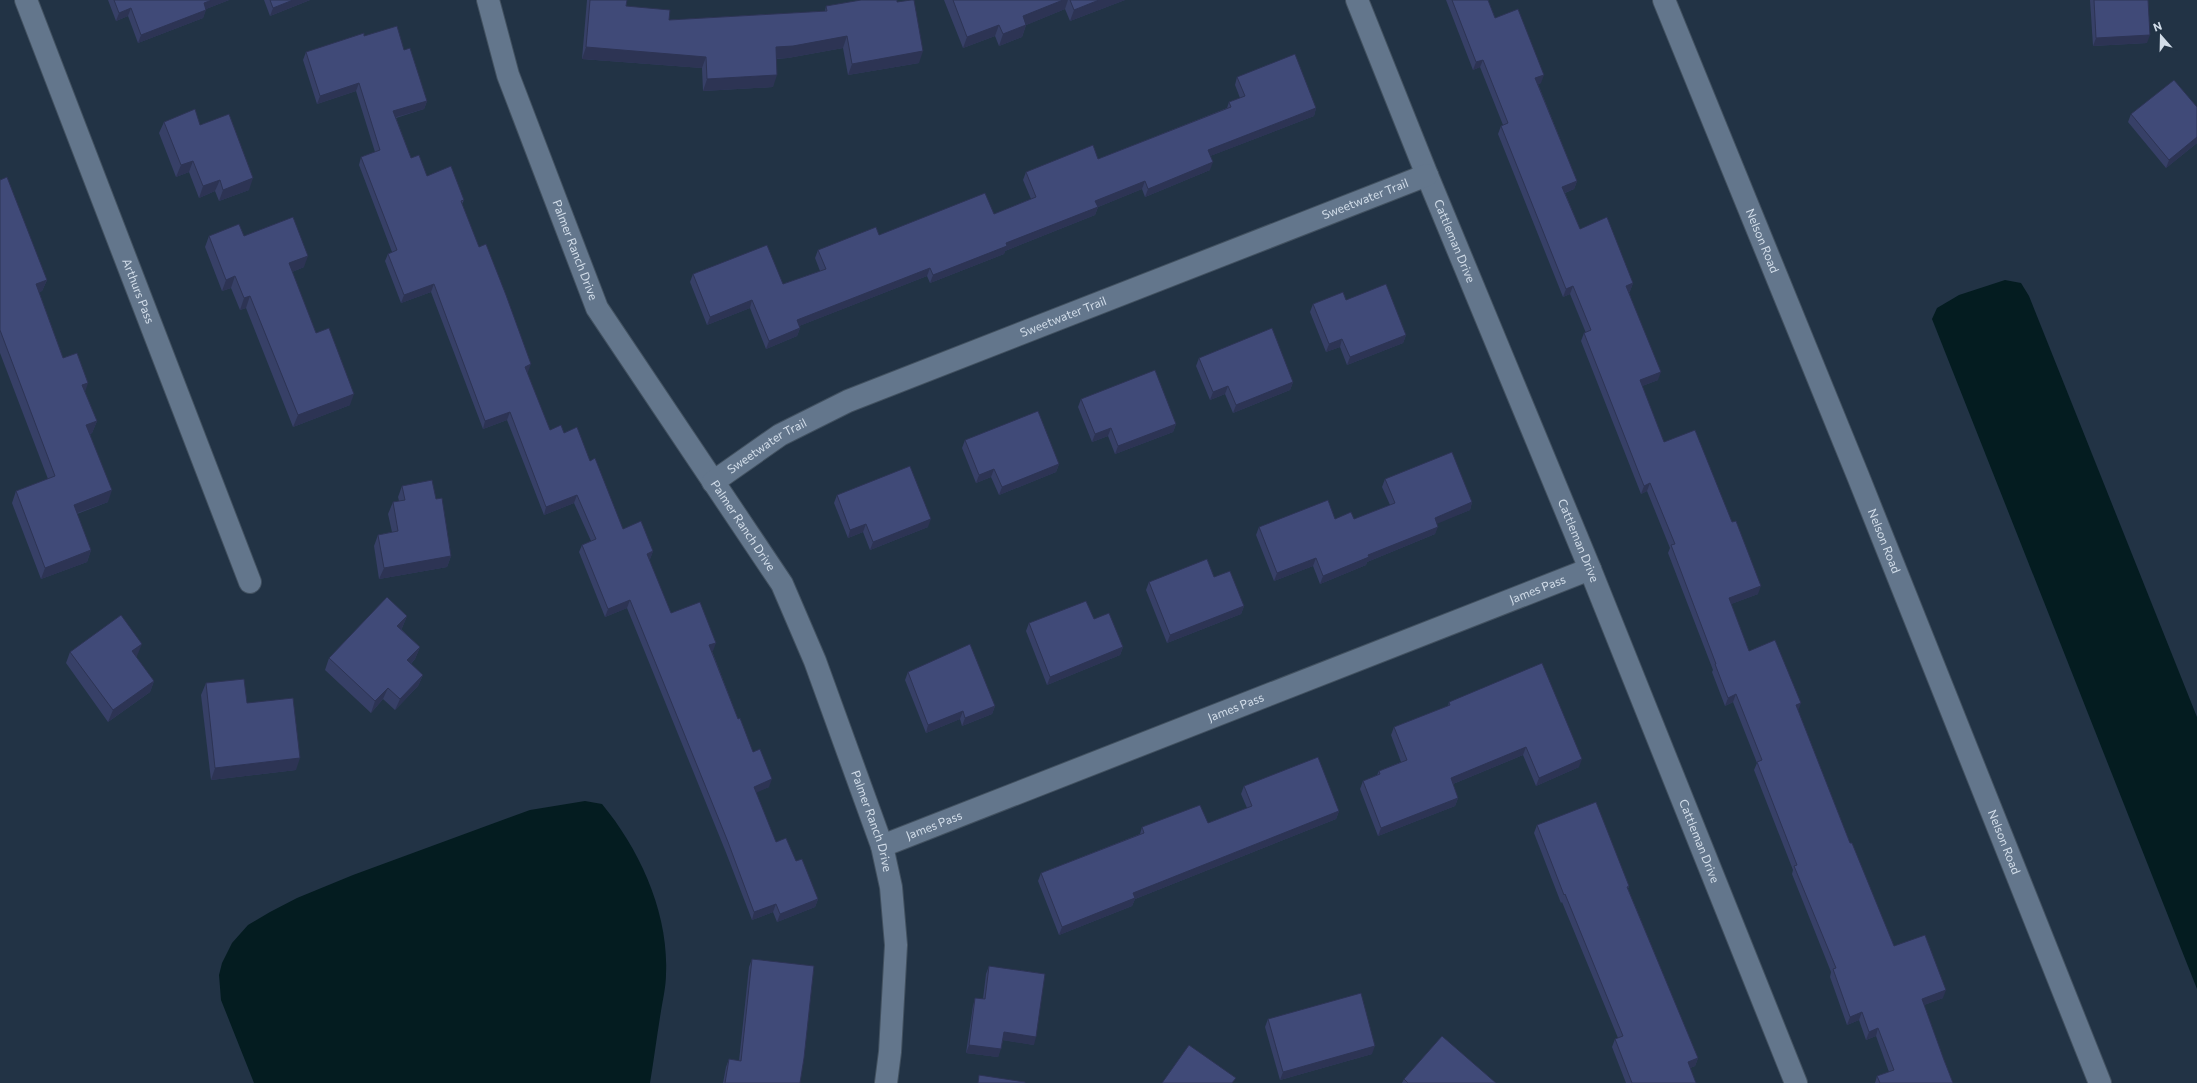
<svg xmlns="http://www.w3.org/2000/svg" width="2197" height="1083" font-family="Commissioner,sans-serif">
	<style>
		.water { fill: #041c20 }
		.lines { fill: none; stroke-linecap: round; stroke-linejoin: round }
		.minor-casing { stroke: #425160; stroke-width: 24 }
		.tertiary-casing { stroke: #425160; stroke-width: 24 }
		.minor { stroke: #63768c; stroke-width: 22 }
		.tertiary { stroke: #63768c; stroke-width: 22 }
		.wall { fill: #374067 }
		.shaded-wall { fill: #2d3454 }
		.building { fill: #404a78; stroke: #2d3454 }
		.labels { text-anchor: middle; stroke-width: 3; stroke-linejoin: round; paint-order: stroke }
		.street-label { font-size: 12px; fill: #d2dde9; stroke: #223345 }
	</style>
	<rect width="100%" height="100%" fill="#223345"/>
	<g class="water">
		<path d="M2005 280 2021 283 2029 296 2197 717V989L1932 319 1937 308 1959 295Z"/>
		<path d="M585 801 602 804C640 850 669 913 666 974 666 986 663 999 661 1011 657 1035 654 1059 650 1083H254L221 1000 219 975 222 963 232 943 248 925 270 912 297 898 353 875 530 810Z"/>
	</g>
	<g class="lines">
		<g class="minor-casing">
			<g id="minor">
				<path id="s1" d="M26 0 250 582"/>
				<path id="s2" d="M488 0 508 75 597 308 782 584 815 661 882 846 891 887 896 945 890 1052 886 1083"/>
				<path id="s3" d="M1357 0 1427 175 1590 569 1796 1083"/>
				<path id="s4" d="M713 482 780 435 848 401 1427 175"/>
				<path id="s5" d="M882 846 1590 569"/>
			</g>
		</g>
		<g class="tertiary-casing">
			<g id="tertiary">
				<path id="s6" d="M1664 0 1858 476 2100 1083"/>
			</g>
		</g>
		<use href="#minor" class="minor"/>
		<use href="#tertiary" class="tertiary"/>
	</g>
	<g class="wall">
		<path d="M108 0H229L206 9 203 18 138 43 128 16 116 21Z"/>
		<path d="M264 0H310L270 16Z"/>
		<path d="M587 0H627L626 6 669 20 825 11 826 6 897 2 919 63 848 75 843 48 788 58 776 59 773 87 703 91 702 68 582 59Z"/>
		<path d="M944 0H1125L1070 21 1065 9 1026 25 1022 37 999 46 995 36 963 48Z"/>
		<path d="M1446 0H1488L1495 18 1541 83 1538 84 1577 181 1574 189 1565 193 1580 229 1633 283 1630 291 1629 292 1658 380 1642 386 1664 442 1758 594 1731 604 1749 651 1798 710 1850 843 1894 946 1943 998 1924 1005 1944 1060 1953 1083H1875L1877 1076 1889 1072 1876 1036 1866 1040 1859 1020 1847 1025 1830 977 1831 972 1792 874 1793 870 1754 770 1757 763 1733 702 1725 706 1712 672 1713 670 1668 553 1670 548 1647 491 1641 494 1581 341 1584 333H1586L1570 294 1563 297 1498 134 1501 126 1503 125 1480 67 1473 70Z"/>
		<path d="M2090 0H2148L2147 43 2093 46Z"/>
		<path d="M364 36 404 50 427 101 424 109 396 118 411 158 427 176 464 200 462 204 528 372 527 373 550 430 564 433 590 461 623 529 653 551 650 559 649 560 671 613 713 651H712L738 719 769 787 756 792 776 842 796 861 818 899 815 907 777 922 773 912 752 920 725 850 627 608 605 617 579 552 582 545 591 541 574 503 544 515 507 420 483 429 431 292 401 303 385 261 388 254 392 252 359 165 361 157 375 152 356 91 317 104 303 60 306 52Z"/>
		<path d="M1237 77 1316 108 1314 116 1210 156V170L1145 197 1142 189 1098 207 1095 215 1005 251 1004 254 930 283 927 276 799 326 800 328 797 336 766 349 750 308 707 325 690 282 693 274 783 284 820 271 815 258 818 250 879 235 994 214 1031 199 1023 180 1026 172 1098 159 1227 108 1229 102 1240 98 1235 85Z"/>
		<path d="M2197 107V143L2166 168 2128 122 2131 114Z"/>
		<path d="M164 122 200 125 249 190 219 201 215 191 199 198 189 172 176 177 159 133Z"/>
		<path d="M0 179 47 280 42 291 39 292 63 358 85 392 97 421 92 433 90 434 108 502 77 514 91 550 87 562 41 579 12 503 16 491 48 479 0 353Z"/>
		<path d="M209 236H244L304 267 292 272 316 333 350 405 293 427 246 308 240 310 231 288 222 291 205 247Z"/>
		<path d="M1346 300 1406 335 1403 343 1347 365 1340 347 1326 352 1310 312 1313 304Z"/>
		<path d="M1199 358 1293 382 1290 390 1233 413 1225 394 1210 400 1196 366Z"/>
		<path d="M1081 399 1176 424 1173 432 1115 454 1108 436 1092 442 1078 407Z"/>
		<path d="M965 440 1059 464 1056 472 999 495 991 477 976 483 962 448Z"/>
		<path d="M1385 479 1472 502 1470 510 1437 523 1435 534 1367 562 1366 565 1320 584 1313 566 1274 581 1256 535 1259 527 1335 519H1354L1390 505 1382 487Z"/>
		<path d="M402 486 436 499 451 556 447 567 379 579 374 546 378 535 392 532 388 514 393 502 399 501 398 497Z"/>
		<path d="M837 495 928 527 870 550 863 532 848 538 834 503Z"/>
		<path d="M1214 577 1244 606 1241 614 1167 643 1146 590 1149 582Z"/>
		<path d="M407 616 402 628 401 629 420 647 415 659 411 664 423 675 418 686 395 710 383 699 371 713 325 670 329 658Z"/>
		<path d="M1094 619 1123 647 1120 655 1047 685 1026 631 1029 623Z"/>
		<path d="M70 652 137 656 136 657 154 681 150 692 108 722 66 663Z"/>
		<path d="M908 672 995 706 992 714 962 726 960 719 926 733 905 680Z"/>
		<path d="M206 683 247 703 296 770 211 780 201 695Z"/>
		<path d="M1449 702 1579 767 1536 786 1523 755 1453 784 1458 798 1455 806 1378 836 1360 789 1363 781 1377 775 1379 771 1401 762 1391 735 1394 727 1448 706Z"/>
		<path d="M1244 786 1339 811 1336 819 1135 899 1132 906 1059 935 1038 881 1041 873 1140 834 1142 827 1208 823 1247 808 1241 794Z"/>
		<path d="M1537 825 1629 886 1628 889 1698 1058 1695 1066 1690 1068 1696 1083H1626L1612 1047 1615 1039 1618 1038 1562 902 1561 903 1534 833Z"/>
		<path d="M752 959 800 1083H723L726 1067 729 1059 739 1061 749 967Z"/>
		<path d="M989 966 1034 1045 1003 1040 998 1057 966 1053 973 1006 975 998 983 999 986 974Z"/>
		<path d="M1268 1019 1372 1054 1280 1080 1265 1027Z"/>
		<path d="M1404 1079 1496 1083H1402Z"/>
	</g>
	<g class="shaded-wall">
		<path d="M212 0H229L201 11 204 3Z"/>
		<path d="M293 0H310L270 16 273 8Z"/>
		<path d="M1063 0H1068L1065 9 1019 28 1023 16Z"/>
		<path d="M1099 0H1125L1070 21 1074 10Z"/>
		<path d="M131 8 128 16 116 21 119 13Z"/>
		<path d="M206 10 203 18 138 43 141 35Z"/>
		<path d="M999 25 995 36 963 48 967 37Z"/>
		<path d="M1026 25 1022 37 999 46 1003 34Z"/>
		<path d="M2150 35 2147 43 2093 46 2096 38Z"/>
		<path d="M847 36 843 48 788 58 771 59 776 47Z"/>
		<path d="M586 47 706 57 702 68 582 59Z"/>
		<path d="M923 51 919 63 848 75 852 64Z"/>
		<path d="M1483 60 1480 67 1473 70 1476 62Z"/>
		<path d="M777 75 773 87 703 91 707 79Z"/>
		<path d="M1544 75 1541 83 1532 86 1535 78Z"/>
		<path d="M359 83 356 91 317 104 320 96Z"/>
		<path d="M427 101 424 109 390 119 393 111Z"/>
		<path d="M1316 108 1314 116 1205 158 1208 150Z"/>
		<path d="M2197 137V143L2166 168 2169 160Z"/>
		<path d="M193 161 189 172 176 177 181 165Z"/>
		<path d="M1213 162 1210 170 1145 197 1148 189Z"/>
		<path d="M253 178 249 190 219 201 223 190Z"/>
		<path d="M220 180 215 191 199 198 203 186Z"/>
		<path d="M1145 181 1142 189 1098 207 1095 215 1005 251 1004 254 930 283 933 275 1006 243 1095 201Z"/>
		<path d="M1577 181 1574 189 1559 195 1562 187Z"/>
		<path d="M308 256 304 267 285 275 289 263Z"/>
		<path d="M930 268 927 276 794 328 797 320Z"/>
		<path d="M235 276 231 288 222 291 226 280Z"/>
		<path d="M47 280 42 291 32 295 36 284Z"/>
		<path d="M1633 283 1630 291 1623 294 1626 286Z"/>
		<path d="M434 284 431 292 401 303 404 295Z"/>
		<path d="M1573 286 1570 294 1563 297 1566 289Z"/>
		<path d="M250 296 246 308 240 310 244 298Z"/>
		<path d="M752 300 750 308 707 325 710 317Z"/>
		<path d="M800 328 797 336 766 349 769 341Z"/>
		<path d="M1406 335 1403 343 1347 365 1350 357Z"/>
		<path d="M1342 339 1340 347 1326 352 1329 344Z"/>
		<path d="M531 364 528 372 522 375 525 367Z"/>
		<path d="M1661 372 1658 380 1637 388 1640 380Z"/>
		<path d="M1293 382 1290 390 1233 413 1236 405Z"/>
		<path d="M88 383 84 395 82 385Z"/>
		<path d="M1228 386 1225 394 1210 400 1213 392Z"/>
		<path d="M354 394 350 405 293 427 298 415Z"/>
		<path d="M510 412 507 420 483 429 485 421Z"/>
		<path d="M97 421 92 433 82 437 86 425Z"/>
		<path d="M1176 424 1173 432 1115 454 1118 446Z"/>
		<path d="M1111 428 1108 436 1092 442 1095 434Z"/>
		<path d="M1059 464 1056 472 999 495 1002 487Z"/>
		<path d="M994 469 991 477 976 483 979 475Z"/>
		<path d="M1650 483 1647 491 1641 494 1644 486Z"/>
		<path d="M112 490 108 502 69 516 74 505Z"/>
		<path d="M577 495 574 503 544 515 546 507Z"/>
		<path d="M1472 502 1470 510 1432 526 1435 518Z"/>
		<path d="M931 519 928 527 870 550 873 542Z"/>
		<path d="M866 524 863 532 848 538 850 530Z"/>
		<path d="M1438 527 1435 534 1367 562 1366 565 1320 584 1323 576 1368 555Z"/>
		<path d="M91 550 87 562 41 579 45 568Z"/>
		<path d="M653 551 650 559 644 562 647 554Z"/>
		<path d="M451 556 447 567 379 579 384 568Z"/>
		<path d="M1316 558 1313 566 1274 581 1277 573Z"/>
		<path d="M1761 586 1758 594 1726 606 1729 598Z"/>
		<path d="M630 600 627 608 605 617 608 609Z"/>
		<path d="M1244 606 1241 614 1167 643 1170 635Z"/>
		<path d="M407 616 402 628 392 637 397 626Z"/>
		<path d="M716 643 713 651 707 653 709 645Z"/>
		<path d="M142 644 137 656 128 663 132 651Z"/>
		<path d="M420 647 415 659 403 672 407 660Z"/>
		<path d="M1123 647 1120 655 1047 685 1050 677Z"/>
		<path d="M423 675 418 686 395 710 400 699Z"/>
		<path d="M154 681 150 692 108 722 113 710Z"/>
		<path d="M388 688 383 699 371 713 375 701Z"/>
		<path d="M1736 694 1733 702 1725 706 1728 698Z"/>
		<path d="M1801 703 1798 711 1796 705Z"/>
		<path d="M995 706 992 714 962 726 965 718Z"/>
		<path d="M963 711 960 719 926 733 928 725Z"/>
		<path d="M1526 747 1523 755 1448 786 1451 778Z"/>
		<path d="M300 758 296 770 211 780 215 768Z"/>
		<path d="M1582 759 1579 767 1536 786 1539 778Z"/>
		<path d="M772 779 769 787 751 795 754 787Z"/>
		<path d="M1458 798 1455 806 1378 836 1381 828Z"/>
		<path d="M1339 811 1336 819 1135 899 1132 906 1059 935 1062 927 1133 893Z"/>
		<path d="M818 899 815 907 777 922 780 914Z"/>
		<path d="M776 904 773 912 752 920 754 912Z"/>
		<path d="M1946 990 1943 998 1919 1007 1922 999Z"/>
		<path d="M1862 1012 1859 1020 1847 1025 1850 1017Z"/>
		<path d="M1878 1028 1876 1036 1866 1040 1869 1032Z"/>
		<path d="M1004 1032 1036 1037 1034 1045 1001 1040Z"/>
		<path d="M969 1045 1001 1049 998 1057 966 1053Z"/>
		<path d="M1375 1046 1372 1054 1280 1080 1283 1072Z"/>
		<path d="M1698 1058 1695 1066 1685 1070 1688 1062Z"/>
	</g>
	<g class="building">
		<path d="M114 0H212L204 3 206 10 141 35 131 8 119 13Z"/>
		<path d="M270 0H293L273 8Z"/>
		<path d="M590 0H627L626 6 670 10 669 20 827 11 826 6 861 0H897V2L911 0H914L923 51 852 64 847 36 793 46 776 47 777 75 707 79 706 57 586 47Z"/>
		<path d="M953 0H1063L1023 16 1026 25 1003 34 999 25 967 37Z"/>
		<path d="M1070 0H1099L1074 10Z"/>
		<path d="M1452 0H1488L1495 18 1518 9 1544 75 1535 78 1577 181 1562 187 1580 229 1607 217 1633 283 1626 286 1661 372 1640 380 1664 442 1695 430 1732 522 1736 521 1761 586 1729 598 1749 651 1775 640 1801 703 1796 705 1850 843H1852L1894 946 1925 935 1946 990 1922 999 1944 1060 1953 1083H1880L1877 1076 1894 1070 1878 1028 1869 1032 1862 1012 1850 1017 1833 969 1836 968 1794 866 1797 865 1757 762 1762 760 1736 694 1728 698 1715 664H1716L1671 545 1675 544 1650 483 1644 486 1584 333 1591 330 1573 286 1566 289 1501 126 1508 123 1483 60 1476 62Z"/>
		<path d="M2094 0H2148L2150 35 2096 38Z"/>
		<path d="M397 26 404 50 410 48 427 101 393 111 411 158 419 155 427 176 451 166 464 200 461 201 479 247 486 244 506 295 531 364 525 367 550 430 561 425 564 433 577 427 590 461 595 458 623 529 641 521 653 551 647 554 671 613 700 602 716 643 709 645 738 719 740 718 753 752 760 749 772 779 754 787 776 842 786 838 796 861 802 859 818 899 780 914 776 904 754 912 728 842 630 600 608 609 582 545 596 539 577 495 546 507 510 412 485 421 434 284 404 295 388 254 397 250 361 157 380 150 359 83 320 96 306 52 364 33V36Z"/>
		<path d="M1295 54 1316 108 1208 150 1213 162 1148 189 1145 181 1095 201 1098 207 1006 243 1007 246 933 275 930 268 797 320 800 328 769 341 752 300 710 317 693 274 767 245 783 284 826 269 818 250 876 227 879 235 985 193 994 214 1036 197 1026 172 1093 145 1098 159 1231 107 1229 102 1245 96 1237 77Z"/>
		<path d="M2174 80 2197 107V137L2169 160 2131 114Z"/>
		<path d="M195 109 200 125 229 114 253 178 223 190 220 180 203 186 193 161 181 165 164 122Z"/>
		<path d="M7 177 47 280 36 284 63 358 77 353 88 383 82 385 97 421 86 425 112 490 74 505 91 550 45 568 16 491 55 476 0 330V179V180Z"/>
		<path d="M293 217 308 256 289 263 316 333 329 328 354 394 298 415 250 296 244 298 235 276 226 280 209 236 239 224 244 236Z"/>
		<path d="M1386 284 1406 335 1350 357 1342 339 1329 344 1313 304 1343 292 1346 300Z"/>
		<path d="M1272 328 1293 382 1236 405 1228 386 1213 392 1199 358Z"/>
		<path d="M1155 370 1176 424 1118 446 1111 428 1095 434 1081 399Z"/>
		<path d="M1038 411 1059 464 1002 487 994 469 979 475 965 440Z"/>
		<path d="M1452 452 1472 502 1435 518 1438 527 1368 555 1369 557 1323 576 1316 558 1277 573 1259 527 1328 500 1335 519 1351 512 1354 519 1395 503 1385 479Z"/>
		<path d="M910 466 931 519 873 542 866 524 850 530 837 495Z"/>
		<path d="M432 480 436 499 442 498 451 556 384 568 378 535 398 531 393 502 405 500 402 486Z"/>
		<path d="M1207 559 1214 577 1230 571 1244 606 1170 635 1149 582Z"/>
		<path d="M387 597 407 616 397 626 420 647 407 660 423 675 400 699 388 688 375 701 329 658Z"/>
		<path d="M1086 601 1094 619 1109 613 1123 647 1050 677 1029 623Z"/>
		<path d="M121 615 142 644 132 651 154 681 113 710 70 652Z"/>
		<path d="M970 644 995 706 965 718 963 711 928 725 908 672Z"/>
		<path d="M1542 663 1582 759 1539 778 1526 747 1451 778 1458 798 1381 828 1363 781 1380 774 1379 771 1407 760 1394 727 1450 705 1449 702Z"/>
		<path d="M244 679 247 703 293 698 300 758 215 768 206 683Z"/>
		<path d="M1318 757 1339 811 1133 893 1135 898 1062 927 1041 873 1144 833 1142 827 1200 805 1208 823 1252 806 1244 786Z"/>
		<path d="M1596 802 1629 886 1627 887 1698 1058 1688 1062 1696 1083H1632L1615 1039 1623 1036 1565 894 1564 895 1537 825Z"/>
		<path d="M752 959 814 966 804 1058 800 1083H725L729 1059 741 1061Z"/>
		<path d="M989 966 1045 974 1036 1037 1004 1032 1001 1049 969 1045 975 998 985 999Z"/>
		<path d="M1361 993 1375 1046 1283 1072 1268 1019Z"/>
		<path d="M1442 1036 1496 1083H1408L1404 1079Z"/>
		<path d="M1189 1045 1236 1078 1232 1083H1162Z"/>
		<path d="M979 1075 1025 1082V1083H978Z"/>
	</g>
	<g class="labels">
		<g class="street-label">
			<text dy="4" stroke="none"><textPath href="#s4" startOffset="713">Sweetwater Trail</textPath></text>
			<text dy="4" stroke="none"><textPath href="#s6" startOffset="260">Nelson Road</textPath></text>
			<text dy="4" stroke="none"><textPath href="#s3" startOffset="260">Cattleman Drive</textPath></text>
			<text dy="4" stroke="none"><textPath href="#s2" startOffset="265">Palmer Ranch Drive</textPath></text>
			<text dy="4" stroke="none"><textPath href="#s1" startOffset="312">Arthurs Pass</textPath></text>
			<text dy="4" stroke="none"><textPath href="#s4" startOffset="389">Sweetwater Trail</textPath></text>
			<text dy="4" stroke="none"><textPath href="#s4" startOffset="65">Sweetwater Trail</textPath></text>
			<text dy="4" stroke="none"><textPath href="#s2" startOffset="589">Palmer Ranch Drive</textPath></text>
			<text dy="4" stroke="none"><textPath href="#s3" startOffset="584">Cattleman Drive</textPath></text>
			<text dy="4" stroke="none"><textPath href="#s6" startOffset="584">Nelson Road</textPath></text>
			<text dy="4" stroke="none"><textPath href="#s5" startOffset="704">James Pass</textPath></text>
			<text dy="4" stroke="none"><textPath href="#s5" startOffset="380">James Pass</textPath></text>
			<text dy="4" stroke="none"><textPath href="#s2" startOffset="913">Palmer Ranch Drive</textPath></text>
			<text dy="4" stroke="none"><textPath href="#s5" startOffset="56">James Pass</textPath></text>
			<text dy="4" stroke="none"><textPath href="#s3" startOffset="908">Cattleman Drive</textPath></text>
			<text dy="4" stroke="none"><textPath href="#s6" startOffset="908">Nelson Road</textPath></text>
		</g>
	</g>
	<g transform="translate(2161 36) rotate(340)" stroke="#223345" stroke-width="3" paint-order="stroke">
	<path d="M0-3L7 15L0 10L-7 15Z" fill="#d2dde9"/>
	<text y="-6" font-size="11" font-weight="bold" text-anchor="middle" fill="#d2dde9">N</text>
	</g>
</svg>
